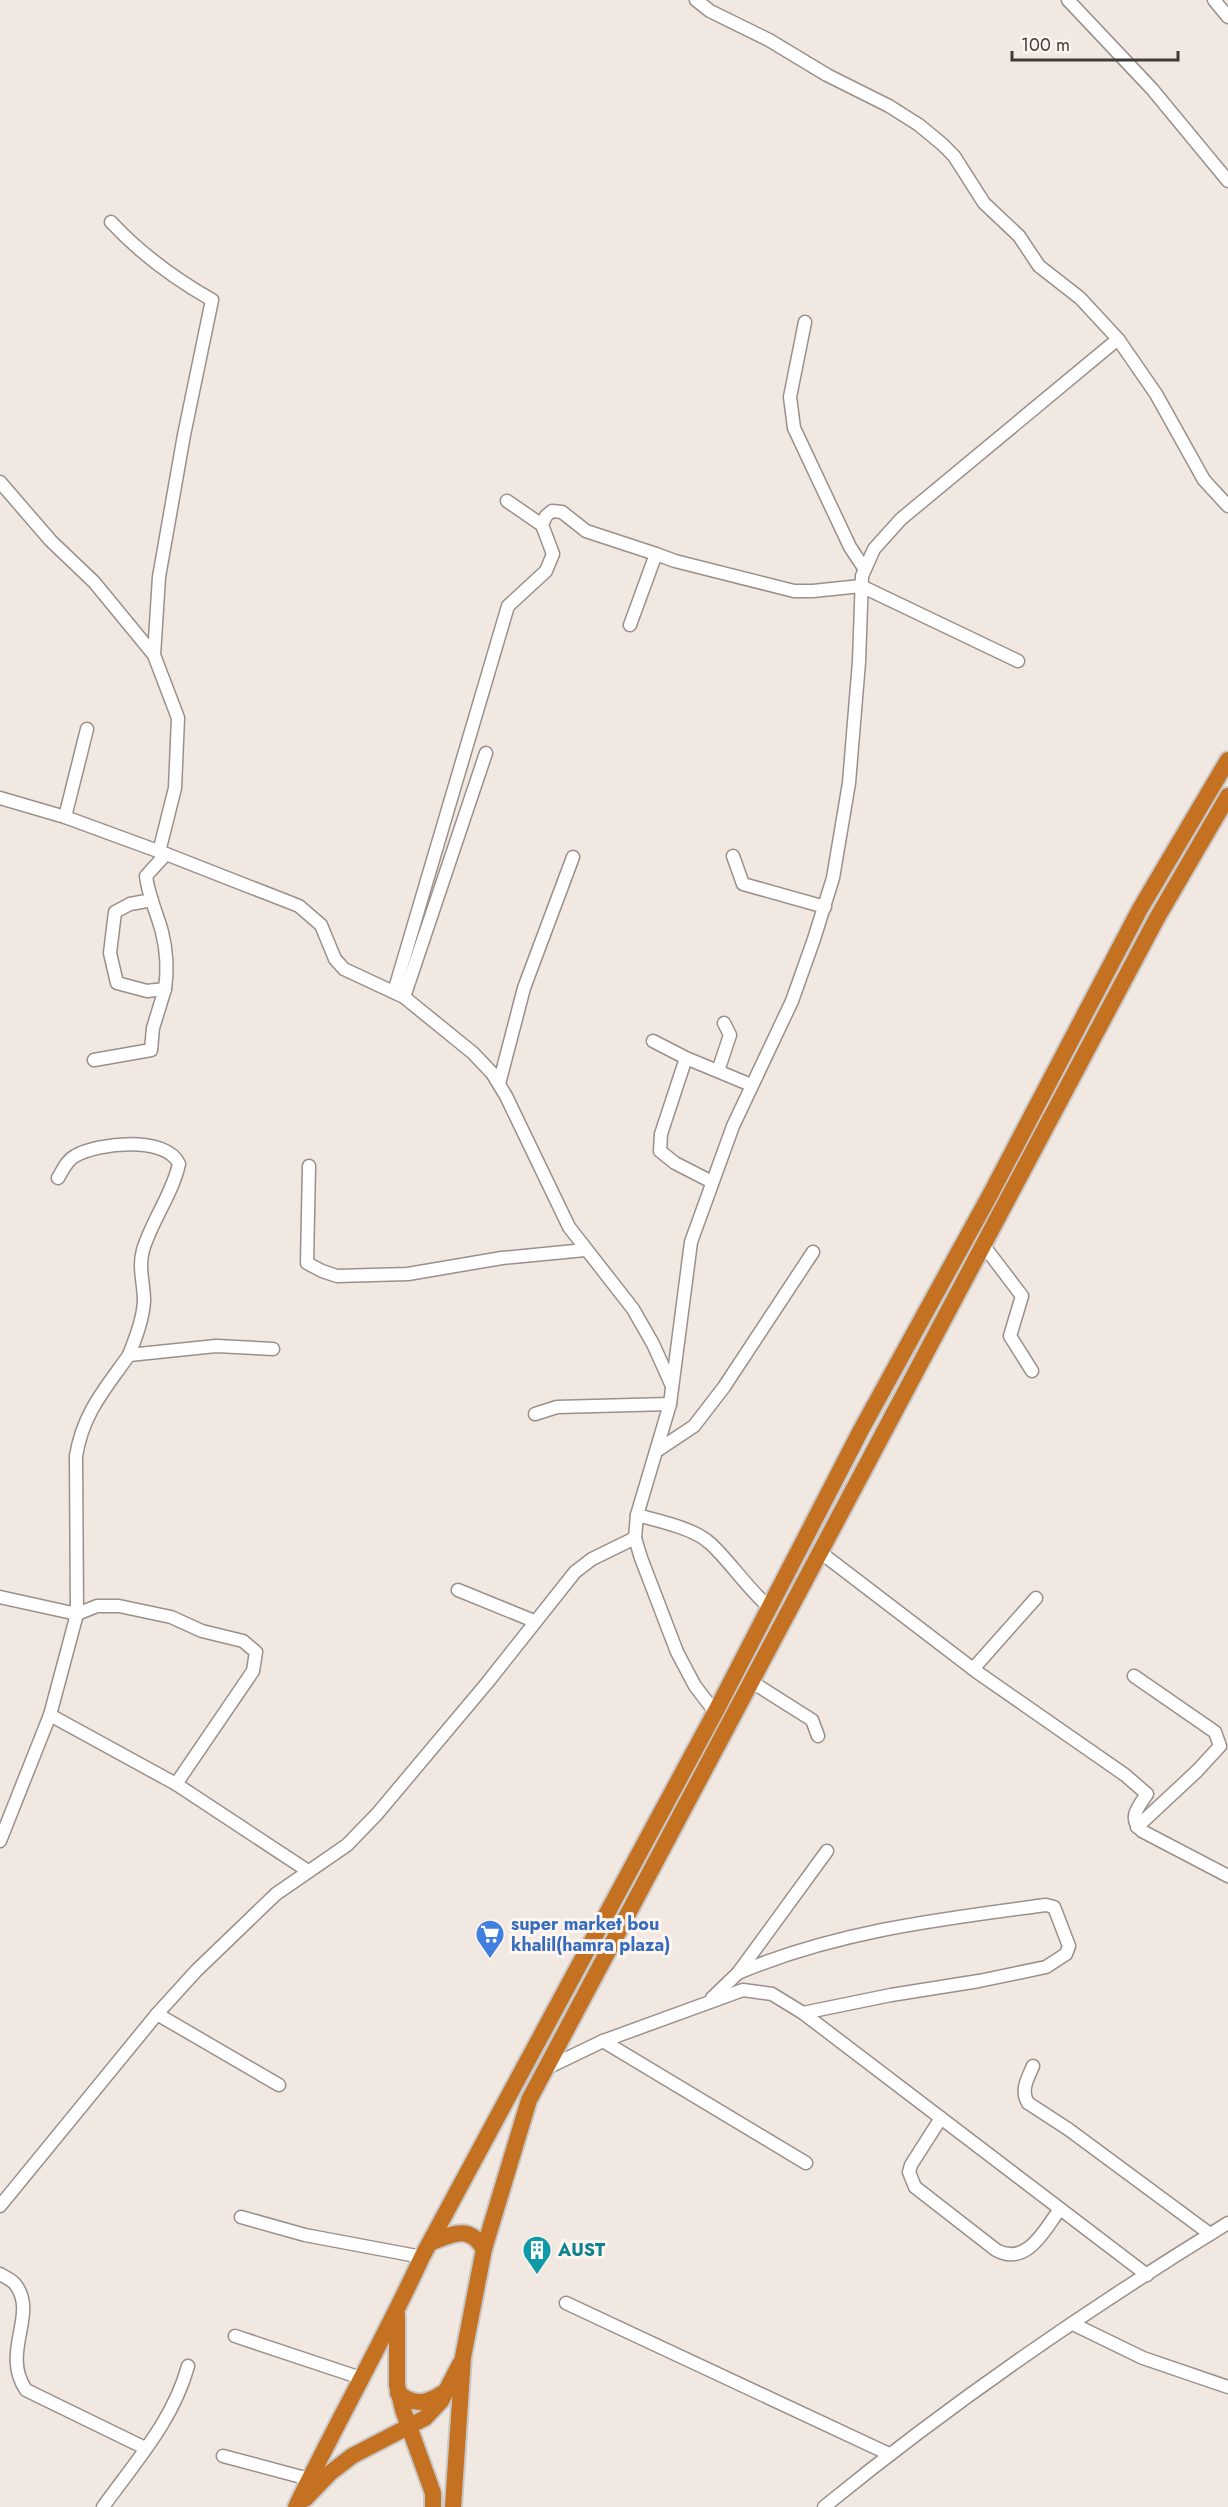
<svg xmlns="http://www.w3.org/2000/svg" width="1228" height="2507" font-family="Jost,sans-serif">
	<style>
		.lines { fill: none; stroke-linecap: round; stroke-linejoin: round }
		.minor-casing { stroke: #9a908b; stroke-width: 15 }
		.highway-casing { stroke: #c9c8c8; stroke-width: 20 }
		.minor { stroke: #fff; stroke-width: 12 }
		.highway { stroke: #c47121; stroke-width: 16 }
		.labels { text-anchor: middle; stroke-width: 6; stroke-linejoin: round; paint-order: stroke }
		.shop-label { font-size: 18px; font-weight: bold; fill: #366cbe; stroke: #fef5f1; text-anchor: start }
		.culture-label { font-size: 18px; font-weight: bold; fill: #0d838f; stroke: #fef5f1; text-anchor: start }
	</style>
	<rect width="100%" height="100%" fill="#f2e8e2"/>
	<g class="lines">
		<g class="minor-casing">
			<g id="minor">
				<path d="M696 0 710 11 769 40 827 75 889 106 919 125 942 144 954 156 984 203 1019 236 1039 266 1080 298 1118 339 1156 394 1204 480 1228 506"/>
				<path d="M1068 0 1152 89 1228 181"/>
				<path d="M1214 0 1228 17"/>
				<path d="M111 222C140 253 175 279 212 300L184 435 159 577 154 655"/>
				<path d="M805 322 790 397 794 428 850 547 864 568"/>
				<path d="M0 482 51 541 94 582 154 655 178 718 175 788 159 852"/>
				<path d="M542 525 546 516 552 511 562 512 586 531 656 554"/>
				<path d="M630 625 656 554 675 561 794 591H813L861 586 1018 661"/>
				<path d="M0 798 65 817 166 854 299 906 321 925 335 959 344 969 404 997 473 1053 492 1073 506 1096 569 1227 633 1309 653 1344 672 1386"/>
				<path d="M65 817 87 729"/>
				<path d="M733 856 743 884 825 907"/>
				<path d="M152 900 130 904 115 912 110 953 117 983 147 991 165 989C168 969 167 952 162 932 157 913 148 895 146 876L166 854"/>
				<path d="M394 992 508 606 546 571 553 554 542 525 507 501"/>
				<path d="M404 997 486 753"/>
				<path d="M653 1041 686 1058 751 1085"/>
				<path d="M686 1058 661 1134 660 1151 675 1163 712 1182"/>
				<path d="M94 1060 151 1050 153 1028 165 989"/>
				<path d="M718 1071 730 1035 724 1023"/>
				<path d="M499 1084 524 988 573 857"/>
				<path d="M309 1166 307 1263 322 1271 337 1276 408 1274 502 1258 585 1250"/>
				<path d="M58 1178C63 1170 67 1160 75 1156 97 1143 166 1135 179 1164 172 1195 152 1220 143 1250 138 1268 144 1283 144 1301 143 1319 136 1337 129 1355"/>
				<path d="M984 1246 1022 1296 1010 1336 1032 1371"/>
				<path d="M535 1414 557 1407 670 1404"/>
				<path d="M658 1450 694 1426 724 1387 813 1252"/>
				<path d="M637 1515C659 1521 694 1528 711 1544 732 1564 747 1588 769 1607"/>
				<path d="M820 1552 977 1672 1125 1775 1147 1794C1139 1806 1127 1818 1142 1831L1228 1876"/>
				<path d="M458 1590 534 1621"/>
				<path d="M0 1597 77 1614 97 1606H119L171 1617 202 1631 243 1641 256 1652 253 1671 176 1784"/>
				<path d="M973 1669 1036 1598"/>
				<path d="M1134 1676 1215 1732 1220 1746 1197 1771 1137 1827"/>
				<path d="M752 1682 812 1720 818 1736"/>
				<path d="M715 1712 695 1686 677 1652 641 1558 635 1538 637 1515 670 1404 691 1242 733 1126 792 1001 814 939 833 878 849 783 859 662 862 576 874 549 901 519 1118 339"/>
				<path d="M50 1715 176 1784 308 1871"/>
				<path d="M0 1841 50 1715 77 1614 76 1456C83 1413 105 1389 129 1355L216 1346 273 1349"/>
				<path d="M738 1973C838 1931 940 1919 1046 1905L1054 1907 1069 1946 1066 1954 1046 1967 979 1981 891 1995 803 2013"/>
				<path d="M712 1998 738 1973 827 1851"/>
				<path d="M157 2014 279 2085"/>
				<path d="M603 2041 806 2163"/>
				<path d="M1033 2066C1028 2078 1020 2090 1028 2103L1068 2129 1210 2234"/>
				<path d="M547 2068 603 2041 743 1990 772 1994 803 2013 1147 2275"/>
				<path d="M941 2118 911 2165 909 2172 915 2187 996 2250C1027 2267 1045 2229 1060 2209"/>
				<path d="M0 2206 157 2014 196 1971 276 1894 347 1845 377 1814 487 1683 575 1572 592 1559 635 1538"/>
				<path d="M241 2217 305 2235 422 2257"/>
				<path d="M0 2274C5 2277 12 2280 15 2284 39 2314 0 2352 26 2390L145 2448"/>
				<path d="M566 2303 889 2454"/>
				<path d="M1073 2324 1143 2358 1228 2387"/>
				<path d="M235 2336 361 2378"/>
				<path d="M223 2456 309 2479"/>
				<path d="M103 2507C135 2462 173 2421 188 2366"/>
				<path d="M824 2507C951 2403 1088 2309 1228 2223"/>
			</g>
		</g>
		<g class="highway-casing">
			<g id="highway">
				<path d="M432 2242C455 2233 469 2225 484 2249"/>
				<path d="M397 2315V2385L403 2410 433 2493V2507"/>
				<path d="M398 2393C414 2406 426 2404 443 2393"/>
				<path d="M305 2499 330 2473 352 2456 425 2418 441 2401 460 2364"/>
				<path d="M296 2507C336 2423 383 2342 422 2257L718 1707 861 1430 990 1195 1140 909 1228 760"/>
				<path d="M453 2507 463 2357 484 2249 529 2100 1157 918 1228 796"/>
			</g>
		</g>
		<use href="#minor" class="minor"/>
		<use href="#highway" class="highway"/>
	</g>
	<defs>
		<g id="supermarket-pin" transform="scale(1.5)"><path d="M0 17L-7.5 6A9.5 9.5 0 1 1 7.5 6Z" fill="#3f7fe0" stroke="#fef5f1"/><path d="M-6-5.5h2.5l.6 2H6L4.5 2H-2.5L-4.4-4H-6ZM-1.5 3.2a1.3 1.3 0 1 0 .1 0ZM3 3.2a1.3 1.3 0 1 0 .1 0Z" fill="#fff"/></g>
		<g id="building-pin" transform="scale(1.5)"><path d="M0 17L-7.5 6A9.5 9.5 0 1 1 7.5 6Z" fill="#0f9aa8" stroke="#fef5f1"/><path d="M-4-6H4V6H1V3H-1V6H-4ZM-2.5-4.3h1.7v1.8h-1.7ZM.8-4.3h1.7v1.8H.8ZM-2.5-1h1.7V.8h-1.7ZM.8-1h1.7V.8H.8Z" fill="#fff"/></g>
	</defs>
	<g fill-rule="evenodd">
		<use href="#supermarket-pin" x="490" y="1934"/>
		<use href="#building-pin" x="537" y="2250"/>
	</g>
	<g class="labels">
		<g class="shop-label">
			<text x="511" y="1930">super market bou<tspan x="511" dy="21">khalil(hamra plaza)</tspan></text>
		</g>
		<g class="culture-label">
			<text x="558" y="2256">AUST</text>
		</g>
	</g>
	<path d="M1012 51v9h166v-9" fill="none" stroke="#3f3b39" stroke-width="3"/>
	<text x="1021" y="51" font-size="18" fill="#3f3b39" stroke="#fef5f1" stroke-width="4.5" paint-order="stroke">100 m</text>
</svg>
